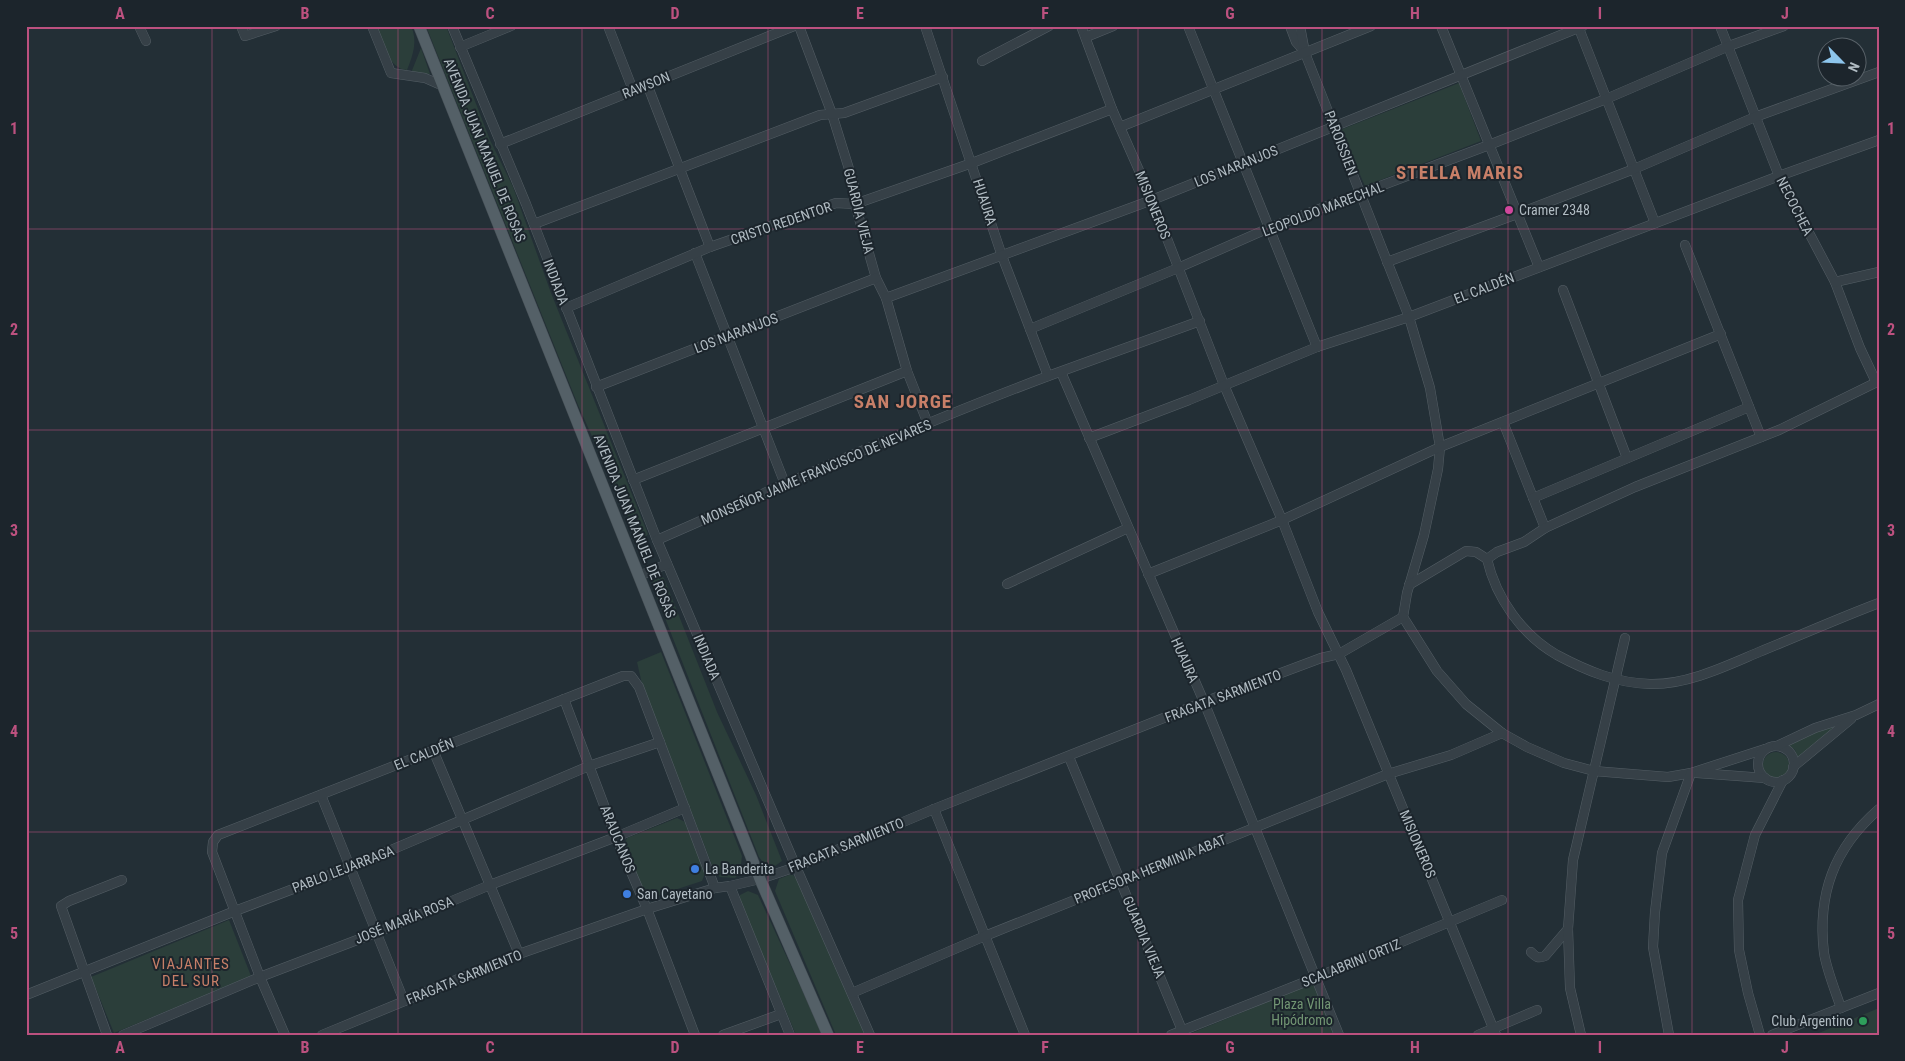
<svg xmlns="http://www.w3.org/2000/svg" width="1905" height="1061" font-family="'Roboto Condensed',sans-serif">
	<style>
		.green { fill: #2b3e3a }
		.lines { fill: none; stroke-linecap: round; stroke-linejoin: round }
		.minor-casing { stroke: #545e65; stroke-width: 10 }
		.major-casing { stroke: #434c53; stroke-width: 12 }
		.minor { stroke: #364047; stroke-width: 9 }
		.major { stroke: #546067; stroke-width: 11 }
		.grid { fill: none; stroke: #bc517f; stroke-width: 1; stroke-opacity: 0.55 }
		.hotel-dot { fill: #d1479c; stroke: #1c252c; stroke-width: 2 }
		.shop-dot { fill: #3f7fe0; stroke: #1c252c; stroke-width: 2 }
		.leisure-dot { fill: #2e9e5b; stroke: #1c252c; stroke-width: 2 }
		.labels { text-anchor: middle; stroke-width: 4; stroke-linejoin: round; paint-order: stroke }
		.street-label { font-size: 14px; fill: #b1bcc3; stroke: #1c252c }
		.poi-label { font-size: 14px; fill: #b1bcc3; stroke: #1c252c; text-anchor: start }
		.park-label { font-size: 14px; fill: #729673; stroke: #1c252c }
		.neighbourhood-label { font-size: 15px; letter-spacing: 1px; fill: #c77f68; stroke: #1c252c }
		.district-label { font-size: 19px; font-weight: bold; letter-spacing: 1px; fill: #c77f68; stroke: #1c252c }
		.neatline { fill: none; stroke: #bc517f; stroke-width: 2 }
		.grid-label { font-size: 16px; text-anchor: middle; font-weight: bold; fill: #bc517f }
	</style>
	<rect width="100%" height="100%" fill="#232f36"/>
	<g class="green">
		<path d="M375 26H411C418 41 413 55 407 70 388 69 382 41 375 26Z"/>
		<path d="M426 26H446L490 140 513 187 551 293 648 534 644 539H638L578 405Z"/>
		<path d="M421 48 430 74 411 73Z"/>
		<path d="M1459 83 1481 141 1365 186 1340 130Z"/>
		<path d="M658 575 664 578 717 712 756 795 782 861 775 866 765 865 759 857 652 585 653 578Z"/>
		<path d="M661 652 742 856 740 873 735 878 720 877 715 873 642 684 637 662Z"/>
		<path d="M1847 720 1798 759 1795 750 1786 743Z"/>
		<circle cx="1776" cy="765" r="13"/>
		<path d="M677 818 685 822 705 873 702 881 653 897 644 893 624 845 627 838Z"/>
		<path d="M789 875H793L797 879 865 1035H836L775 891 779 879Z"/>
		<path d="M748 891 758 895 823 1035H796L740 901V895Z"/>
		<path d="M229 920 251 976 114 1033 91 977Z"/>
		<path d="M1314 983 1335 1035 1189 1034Z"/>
		<path d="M1879 1008V1035H1814Z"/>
	</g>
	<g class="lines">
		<g class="minor-casing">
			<g id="minor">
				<path d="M139 26 146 41"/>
				<path d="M241 26 245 36 276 26"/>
				<path d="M372 26 391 73 425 78 443 86"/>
				<path d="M452 26 526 204 657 540 796 867 870 1035"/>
				<path d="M608 26 633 90"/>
				<path d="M799 26 832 114 854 185 855 204 876 278 886 298 907 371 928 424"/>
				<path d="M925 26 1002 256 1048 376"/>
				<path d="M1081 26 1112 109 1152 200 1224 385 1282 520 1318 612 1346 670 1496 1035"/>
				<path d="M1188 26 1317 347"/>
				<path d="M1290 26 1296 42 1305 52"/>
				<path d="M1300 26 1305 53 1409 317 1430 388 1440 447 1438 469 1424 535 1407 593 1403 617 1437 671 1466 704 1502 733 1527 747 1564 763 1594 771 1668 777 1691 773 1765 749"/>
				<path d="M1441 26 1539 267"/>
				<path d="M1578 26 1655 223"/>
				<path d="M1720 26 1779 176 1835 282 1860 348 1876 382"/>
				<path d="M1086 37 1113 26"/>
				<path d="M460 47 511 26"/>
				<path d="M982 61 1049 26"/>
				<path d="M647 84 710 247"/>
				<path d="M1120 127 1371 26"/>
				<path d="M500 144 794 26"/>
				<path d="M534 224 820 115 844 113 943 77"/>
				<path d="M1685 245 1761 437"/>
				<path d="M695 253 785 484"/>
				<path d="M1387 262 1517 214 1634 169 1755 117 1879 72"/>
				<path d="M1835 282 1879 272"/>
				<path d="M1563 290 1627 458"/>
				<path d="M886 298 1152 200 1583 26"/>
				<path d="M566 308 710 247 836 203 855 204 972 163 1112 109"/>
				<path d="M1030 329 1178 268 1269 228 1489 145 1606 99 1729 46 1784 26"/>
				<path d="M1061 372 1204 702 1339 1035"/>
				<path d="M596 387 876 278"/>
				<path d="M1503 422 1545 528"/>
				<path d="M1089 438 1189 400 1317 347 1409 317 1779 176 1879 140"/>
				<path d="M633 480 907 371"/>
				<path d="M1533 498 1749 407"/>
				<path d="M657 540C787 483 917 425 1051 375 1100 357 1150 339 1200 321"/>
				<path d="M1487 559C1496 598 1522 635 1557 655 1587 671 1616 683 1650 684 1687 685 1726 666 1759 652 1799 636 1839 618 1879 603"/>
				<path d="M1148 574 1282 520 1440 447 1721 334"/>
				<path d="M639 576 667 564"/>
				<path d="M1007 584 1128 528"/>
				<path d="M1409 585 1466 551 1476 552 1487 559 1497 552 1524 542 1545 528 1635 487 1779 430 1879 381"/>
				<path d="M564 699 616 837 647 909 695 1035"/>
				<circle cx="1776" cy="764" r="18"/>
				<path d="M1777 746 1815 728 1856 715 1879 704"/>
				<path d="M433 750 519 954"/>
				<path d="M1069 757 1184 1035"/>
				<path d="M1793 767 1851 719"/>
				<path d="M1697 773 1765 778"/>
				<path d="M321 795 404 1001"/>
				<path d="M934 809 1025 1035"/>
				<path d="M730 886 790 1035"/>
				<path d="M1531 952C1536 957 1538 959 1545 956L1568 929"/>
				<path d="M852 993 985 936 1388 774 1451 755 1502 733"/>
				<path d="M26 995 235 911 351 867 589 766 660 742"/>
				<path d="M1841 1008C1835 990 1827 971 1824 953 1817 894 1834 848 1879 809"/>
				<path d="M107 1035 61 906 69 901 122 880"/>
				<path d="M123 1035 260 977 378 932 490 885 616 837 685 808"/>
				<path d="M285 1035 260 977 212 852 213 842 218 835 623 676H631L639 687 715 888"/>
				<path d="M322 1035 519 954 647 909 715 888 730 886 760 879 796 867 934 809 1204 702 1321 658 1339 654 1403 617"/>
				<path d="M723 1035 781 1014"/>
				<path d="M1171 1035 1315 978 1502 900"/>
				<path d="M1478 1035 1537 1010"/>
				<path d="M1581 1035 1570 988 1568 929 1573 860 1625 638"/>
				<path d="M1669 1035 1653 947 1655 912 1662 853 1691 773"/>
				<path d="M1760 1035 1748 993 1739 950 1738 900 1755 835 1783 780"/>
				<path d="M1772 1035 1879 993"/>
			</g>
		</g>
		<g class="major-casing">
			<path id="major" d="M419 26 760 879 828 1035"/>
		</g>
		<use href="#minor" class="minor"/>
		<use href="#major" class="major"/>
	</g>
	<path class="grid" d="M212 26V1035M398 26V1035M582 26V1035M768 26V1035M952 26V1035M1138 26V1035M1322 26V1035M1508 26V1035M1692 26V1035M26 229H1879M26 430H1879M26 631H1879M26 832H1879"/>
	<circle class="hotel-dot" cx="1509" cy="210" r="5"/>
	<g class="shop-dot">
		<circle cx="695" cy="869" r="5"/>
		<circle cx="627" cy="894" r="5"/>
	</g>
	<circle class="leisure-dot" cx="1863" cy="1021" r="5"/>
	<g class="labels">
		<g class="street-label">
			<text transform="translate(646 85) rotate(-22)" y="5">RAWSON</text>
			<text transform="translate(1341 143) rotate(69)" y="5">PAROISSIEN</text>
			<text transform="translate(485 150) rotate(68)" y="5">AVENIDA JUAN MANUEL DE ROSAS</text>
			<text transform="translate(1236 166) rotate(-22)" y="5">LOS NARANJOS</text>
			<text transform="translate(985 202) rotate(72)" y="5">HUAURA</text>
			<text transform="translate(1153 205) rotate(68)" y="5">MISIONEROS</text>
			<text transform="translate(1795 206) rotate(63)" y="5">NECOCHEA</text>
			<text transform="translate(1323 209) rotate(-21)" y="5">LEOPOLDO MARECHAL</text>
			<text transform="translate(859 211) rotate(76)" y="5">GUARDIA VIEJA</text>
			<text transform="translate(781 223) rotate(-19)" y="5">CRISTO REDENTOR</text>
			<text transform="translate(556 282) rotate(69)" y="5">INDIADA</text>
			<text transform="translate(1484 288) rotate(-21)" y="5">EL CALDÉN</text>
			<text transform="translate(736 333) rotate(-21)" y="5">LOS NARANJOS</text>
			<text transform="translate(816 472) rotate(-23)" y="5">MONSEÑOR JAIME FRANCISCO DE NEVARES</text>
			<text transform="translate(635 526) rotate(68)" y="5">AVENIDA JUAN MANUEL DE ROSAS</text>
			<text transform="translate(707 657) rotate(67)" y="5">INDIADA</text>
			<text transform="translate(1185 660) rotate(66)" y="5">HUAURA</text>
			<text transform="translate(1223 696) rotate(-21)" y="5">FRAGATA SARMIENTO</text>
			<text transform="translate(424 754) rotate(-22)" y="5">EL CALDÉN</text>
			<text transform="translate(618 839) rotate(68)" y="5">ARAUCANOS</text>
			<text transform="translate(1418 844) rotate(67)" y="5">MISIONEROS</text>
			<text transform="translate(846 845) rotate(-22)" y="5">FRAGATA SARMIENTO</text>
			<text transform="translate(343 869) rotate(-21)" y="5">PABLO LEJARRAGA</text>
			<text transform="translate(1150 869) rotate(-22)" y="5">PROFESORA HERMINIA ABAT</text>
			<text transform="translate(404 920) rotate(-22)" y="5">JOSÉ MARÍA ROSA</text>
			<text transform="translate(1144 937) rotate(67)" y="5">GUARDIA VIEJA</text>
			<text transform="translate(1351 963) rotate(-22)" y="5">SCALABRINI ORTIZ</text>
			<text transform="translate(464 977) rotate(-22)" y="5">FRAGATA SARMIENTO</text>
		</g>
		<g class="poi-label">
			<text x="1519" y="215">Cramer 2348</text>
			<text x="705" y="874">La Banderita</text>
			<text x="637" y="899">San Cayetano</text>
			<text x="1853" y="1026" text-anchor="end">Club Argentino</text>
		</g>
		<g class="park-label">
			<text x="1302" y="1009">Plaza Villa<tspan x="1302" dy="16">Hipódromo</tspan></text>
		</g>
		<g class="neighbourhood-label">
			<text x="191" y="969">VIAJANTES<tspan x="191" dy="17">DEL SUR</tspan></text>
		</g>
		<g class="district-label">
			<text x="1460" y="179">STELLA MARIS</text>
			<text x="903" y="408">SAN JORGE</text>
		</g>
	</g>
	<rect width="1905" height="1061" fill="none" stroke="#1c252c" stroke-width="55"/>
	<g transform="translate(1842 62) rotate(114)"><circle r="24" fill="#1c252c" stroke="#586168"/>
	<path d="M0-4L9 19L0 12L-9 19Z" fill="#8dc5ec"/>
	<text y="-8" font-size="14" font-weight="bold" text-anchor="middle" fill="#b1bcc3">N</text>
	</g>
	<rect x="28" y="28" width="1850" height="1006" class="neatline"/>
	<g class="grid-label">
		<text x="120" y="19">A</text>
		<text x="305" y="19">B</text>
		<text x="490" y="19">C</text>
		<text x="675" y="19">D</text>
		<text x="860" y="19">E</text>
		<text x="1045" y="19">F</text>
		<text x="1230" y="19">G</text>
		<text x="1415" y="19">H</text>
		<text x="1600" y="19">I</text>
		<text x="1785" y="19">J</text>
		<text x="14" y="134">1</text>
		<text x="1891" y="134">1</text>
		<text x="14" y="335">2</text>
		<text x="1891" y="335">2</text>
		<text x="14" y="536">3</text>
		<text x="1891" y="536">3</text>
		<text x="14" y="737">4</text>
		<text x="1891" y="737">4</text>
		<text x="14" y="939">5</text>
		<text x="1891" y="939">5</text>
		<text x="120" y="1053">A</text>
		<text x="305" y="1053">B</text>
		<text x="490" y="1053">C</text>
		<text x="675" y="1053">D</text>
		<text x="860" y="1053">E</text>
		<text x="1045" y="1053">F</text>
		<text x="1230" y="1053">G</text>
		<text x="1415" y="1053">H</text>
		<text x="1600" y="1053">I</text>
		<text x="1785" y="1053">J</text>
	</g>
</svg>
